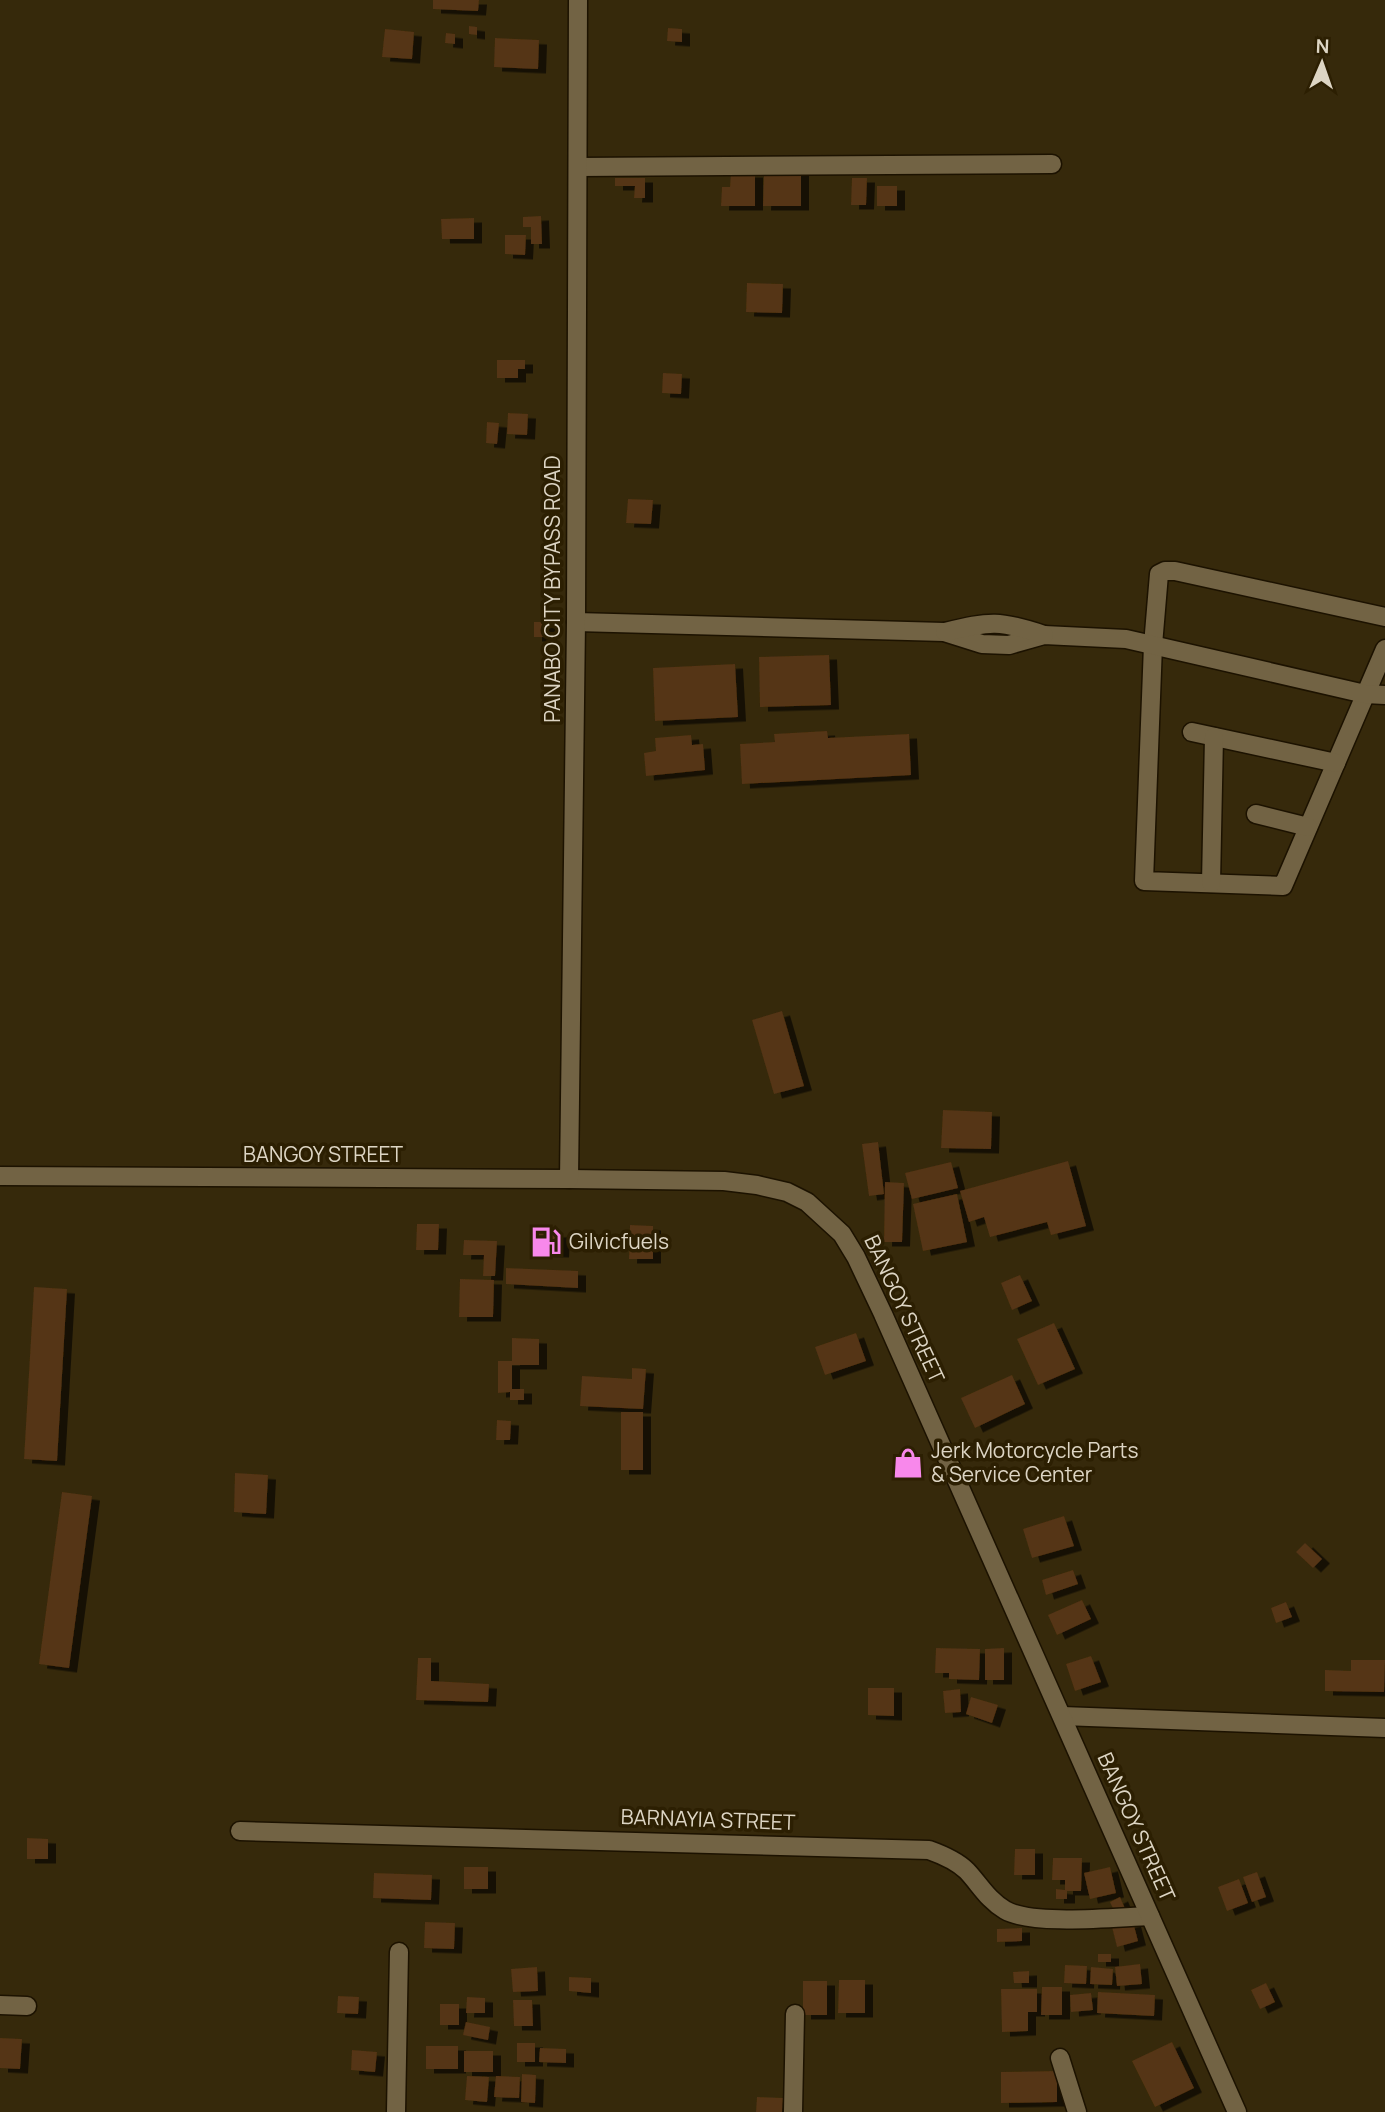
<svg xmlns="http://www.w3.org/2000/svg" width="1385" height="2112" font-family="Manrope,sans-serif">
	<style>
		.building { fill: #543414; filter: url(#shadow) }
		.lines { fill: none; stroke-linecap: round; stroke-linejoin: round }
		.minor-casing { stroke: #1c1200; stroke-width: 21 }
		.tertiary-casing { stroke: #1c1200; stroke-width: 21 }
		.secondary-casing { stroke: #1c1200; stroke-width: 21 }
		.minor { stroke: #726344; stroke-width: 18 }
		.tertiary { stroke: #726344; stroke-width: 18 }
		.secondary { stroke: #726344; stroke-width: 18 }
		.labels { text-anchor: middle; stroke-width: 7; stroke-linejoin: round; paint-order: stroke }
		.street-label { font-size: 21px; fill: #ddd5c4; stroke: #2c1f02 }
		.poi-label { font-size: 21px; fill: #ddd5c4; stroke: #2c1f02; text-anchor: start }
	</style>
	<defs>
		<filter id="shadow"><feDropShadow dx="8" dy="4.5" stdDeviation="0" flood-color="#0009"/></filter>
	</defs>
	<rect width="100%" height="100%" fill="#36290b"/>
	<g class="building">
		<path d="M433 0H479L478 11 433 9Z"/>
		<path d="M469 26 477 27V35L469 34Z"/>
		<path d="M668 28 682 29V42L667 41Z"/>
		<path d="M385 29 414 32 412 59 382 57Z"/>
		<path d="M446 33 455 34V44L445 43Z"/>
		<path d="M495 38 539 40 538 69 494 67Z"/>
		<path d="M773 169 801 170V206H763L764 176H773Z"/>
		<path d="M731 173H755V206H721L722 187H730Z"/>
		<path d="M615 178H645V198H634L635 186H615Z"/>
		<path d="M852 178H867L866 205H851Z"/>
		<rect x="877" y="186" width="20" height="20"/>
		<path d="M541 216 542 244H531V227H523V217Z"/>
		<path d="M474 218V239H442L441 219Z"/>
		<path d="M505 235H526L525 255 505 254Z"/>
		<path d="M747 283 783 284 782 313 746 312Z"/>
		<path d="M497 360H525V369H518V378H497Z"/>
		<path d="M663 373 682 374 681 394 662 393Z"/>
		<path d="M508 413 528 414 527 435 507 434Z"/>
		<path d="M487 422 499 423 497 444 486 443Z"/>
		<path d="M628 499 653 500 651 524 626 523Z"/>
		<rect x="534" y="622" width="15" height="15"/>
		<path d="M987 629 1006 630 1005 639H987Z"/>
		<path d="M829 655 831 705 760 707 759 657Z"/>
		<path d="M735 664 738 717 655 721 653 668Z"/>
		<path d="M827 731 828 738 909 734 911 775 742 784 740 744 775 742 774 734Z"/>
		<path d="M691 735 692 745 703 744 705 770 646 776 644 753 656 751 655 738Z"/>
		<path d="M782 1011 804 1086 774 1094 752 1020Z"/>
		<path d="M943 1110 992 1112 991 1149 941 1148Z"/>
		<path d="M878 1142 884 1194 869 1196 862 1144Z"/>
		<path d="M1068 1161 1086 1226 1051 1235 1047 1222 990 1237 984 1217 969 1222 960 1191Z"/>
		<path d="M951 1162 958 1188 912 1199 905 1173Z"/>
		<path d="M885 1182 904 1183 902 1242H884Z"/>
		<path d="M957 1194 967 1242 923 1251 913 1204Z"/>
		<path d="M417 1224H439L438 1250H416Z"/>
		<path d="M630 1225 653 1226V1259H629Z"/>
		<path d="M531 1232 562 1233 561 1253 530 1252Z"/>
		<path d="M464 1240 497 1241 495 1276H483L484 1255H463Z"/>
		<path d="M506 1268 578 1271V1288L506 1284Z"/>
		<path d="M1020 1275 1032 1301 1012 1310 1001 1283Z"/>
		<path d="M460 1279 494 1280 493 1317H459Z"/>
		<path d="M34 1287 67 1289 57 1461 24 1459Z"/>
		<path d="M1054 1323 1075 1369 1038 1385 1017 1339Z"/>
		<path d="M856 1333 866 1361 825 1375 815 1347Z"/>
		<path d="M512 1338 539 1339V1365H512V1389H524V1400H510V1392L498 1393V1361H512Z"/>
		<path d="M632 1368 646 1369 643 1409 580 1406 582 1376 632 1379Z"/>
		<path d="M1012 1375 1025 1404 975 1428 961 1398Z"/>
		<rect x="621" y="1412" width="22" height="58"/>
		<path d="M497 1420 511 1421 510 1440H496Z"/>
		<path d="M235 1473 268 1475 266 1514 234 1512Z"/>
		<path d="M62 1492 92 1496 69 1668 39 1664Z"/>
		<path d="M1064 1516 1074 1546 1032 1558 1023 1529Z"/>
		<path d="M1305 1543 1322 1559 1313 1568 1296 1552Z"/>
		<path d="M1073 1570 1078 1584 1046 1595 1042 1580Z"/>
		<path d="M1082 1600 1091 1619 1057 1635 1048 1615Z"/>
		<path d="M1286 1602 1292 1617 1276 1623 1271 1608Z"/>
		<path d="M936 1648 980 1649 979 1680 949 1679V1673H935Z"/>
		<path d="M1004 1648V1680H985V1649Z"/>
		<path d="M1091 1656 1101 1682 1075 1691 1066 1664Z"/>
		<path d="M418 1658H431V1681L489 1684 488 1702 416 1700Z"/>
		<path d="M1351 1660H1385L1384 1692 1325 1691V1670L1351 1671Z"/>
		<path d="M868 1688H894V1716L868 1715Z"/>
		<path d="M960 1689 961 1712 945 1713 943 1691Z"/>
		<path d="M971 1697 998 1705 992 1723 966 1714Z"/>
		<path d="M27 1838 48 1839V1859H27Z"/>
		<path d="M1015 1849H1035V1875H1014Z"/>
		<path d="M1053 1858H1082L1081 1891H1067V1899H1056V1889L1065 1890V1880H1052Z"/>
		<rect x="464" y="1867" width="24" height="22"/>
		<path d="M1110 1867 1116 1893 1090 1899 1084 1873Z"/>
		<path d="M1257 1872 1266 1897 1252 1902 1243 1877Z"/>
		<path d="M374 1873 432 1875 431 1900 373 1898Z"/>
		<path d="M1239 1879 1248 1903 1227 1911 1218 1887Z"/>
		<path d="M1120 1897 1126 1911 1116 1915 1110 1902Z"/>
		<path d="M425 1922 455 1923 454 1949 424 1948Z"/>
		<path d="M1133 1922 1138 1941 1117 1947 1112 1927Z"/>
		<path d="M1022 1928V1941L997 1942V1929Z"/>
		<rect x="1098" y="1954" width="13" height="8"/>
		<path d="M1140 1964 1142 1984 1117 1986 1115 1967Z"/>
		<path d="M1065 1965 1087 1966 1086 1984 1064 1983Z"/>
		<path d="M537 1967 538 1991 513 1992 511 1969Z"/>
		<path d="M1091 1967 1113 1969 1112 1985 1090 1984Z"/>
		<path d="M1029 1971V1983H1014L1013 1972Z"/>
		<path d="M569 1977 591 1978V1993L569 1991Z"/>
		<path d="M839 1980H865V2013H838Z"/>
		<rect x="803" y="1981" width="24" height="34"/>
		<path d="M1266 1983 1275 2002 1260 2009 1251 1990Z"/>
		<path d="M1042 1987H1062V2015H1041Z"/>
		<path d="M1001 1989H1037V2012H1028V2031L1002 2032Z"/>
		<path d="M1098 1992 1155 1995 1154 2016 1097 2013Z"/>
		<path d="M1091 1993 1093 2010 1071 2012 1070 1995Z"/>
		<path d="M338 1996 359 1997 358 2014 337 2013Z"/>
		<path d="M467 1997 485 1998V2013H466Z"/>
		<path d="M513 2000H532L533 2026H514Z"/>
		<rect x="440" y="2004" width="19" height="21"/>
		<path d="M466 2022 490 2027 488 2040 463 2035Z"/>
		<path d="M0 2038 22 2039 20 2069 0 2068Z"/>
		<path d="M1172 2042 1194 2088 1155 2107 1132 2061Z"/>
		<rect x="517" y="2043" width="18" height="19"/>
		<rect x="426" y="2046" width="32" height="23"/>
		<path d="M540 2048 566 2049V2063L539 2062Z"/>
		<path d="M352 2050 377 2052 375 2072 351 2070Z"/>
		<rect x="464" y="2051" width="29" height="21"/>
		<path d="M1057 2071V2102L1001 2103V2072Z"/>
		<path d="M522 2074 536 2075 535 2103 521 2102Z"/>
		<path d="M467 2076 489 2077 487 2102 465 2100Z"/>
		<path d="M496 2076 520 2077 519 2098 494 2097Z"/>
		<path d="M757 2097 783 2098 782 2112H756Z"/>
	</g>
	<g class="lines">
		<g class="minor-casing">
			<g id="minor">
				<path d="M578 167 1052 164"/>
				<path d="M1385 617 1175 571H1165L1159 574 1153 645 1144 881 1283 886 1385 649"/>
				<path d="M576 622 944 632 982 644 1009 645 1044 635 1126 639 1365 694 1385 695"/>
				<path d="M945 632C990 621 1000 620 1044 635"/>
				<path d="M1192 732 1336 763"/>
				<path d="M1256 814 1308 827"/>
				<path d="M1211 883 1214 737"/>
				<path d="M1062 1716 1385 1728"/>
				<path d="M240 1831 929 1850C943 1855 957 1861 967 1871 980 1885 988 1900 1005 1910 1032 1926 1117 1917 1150 1916"/>
				<path d="M0 2005 27 2006"/>
				<path d="M1060 2058 1077 2112"/>
				<path d="M396 2112 399 1952"/>
				<path d="M793 2112 795 2014"/>
			</g>
		</g>
		<g class="tertiary-casing">
			<path id="tertiary" d="M569 1179 724 1181 757 1185 787 1192 807 1202 842 1234 856 1257 883 1314 1237 2112"/>
		</g>
		<g class="secondary-casing">
			<path id="secondary" d="M0 1176 569 1179 576 622 578 0"/>
		</g>
		<use href="#minor" class="minor"/>
		<use href="#tertiary" class="tertiary"/>
		<use href="#secondary" class="secondary"/>
	</g>
	<defs>
		<g id="fuel-bare" transform="scale(2.415)"><path d="M-5.5-6h7V0h2V4h1.3V-2.5L3-4.5l.8-.8L6-3V5H2.5V1h-1V6h-7ZM-4.2-4.7v3.2H.2V-4.7Z" fill="#f888eb" stroke="#2c1f02" stroke-width="2.5" paint-order="stroke"/></g>
		<g id="shop-bare" transform="scale(2.415)"><path d="M-5-2.5h2.3a2.7 3.5 0 0 1 5.4 0H5L5.5 6h-11ZM-1.5-2.5h3a1.5 2.3 0 0 0-3 0Z" fill="#f888eb" stroke="#2c1f02" stroke-width="2.5" paint-order="stroke"/></g>
	</defs>
	<g fill-rule="evenodd">
		<use href="#fuel-bare" x="546" y="1242"/>
		<use href="#shop-bare" x="908" y="1463"/>
	</g>
	<g class="labels">
		<g class="street-label">
			<text transform="translate(553 589) rotate(-90)" y="7">PANABO CITY BYPASS ROAD</text>
			<text x="323" y="1162">BANGOY STREET</text>
			<text transform="translate(904 1309) rotate(65)" y="7">BANGOY STREET</text>
			<text transform="translate(708 1820) rotate(2)" y="7">BARNAYIA STREET</text>
			<text transform="translate(1136 1827) rotate(66)" y="7">BANGOY STREET</text>
		</g>
		<g class="poi-label">
			<text x="569" y="1249">Gilvicfuels</text>
			<text x="931" y="1458">Jerk Motorcycle Parts<tspan x="931" dy="24">&amp; Service Center</tspan></text>
		</g>
	</g>
	<g transform="translate(1322 63) rotate(2)" stroke="#2c1f02" stroke-width="5" paint-order="stroke">
	<path d="M0-5L12 26L0 18L-12 26Z" fill="#ddd5c4"/>
	<text y="-10" font-size="19" font-weight="bold" text-anchor="middle" fill="#ddd5c4">N</text>
	</g>
</svg>
